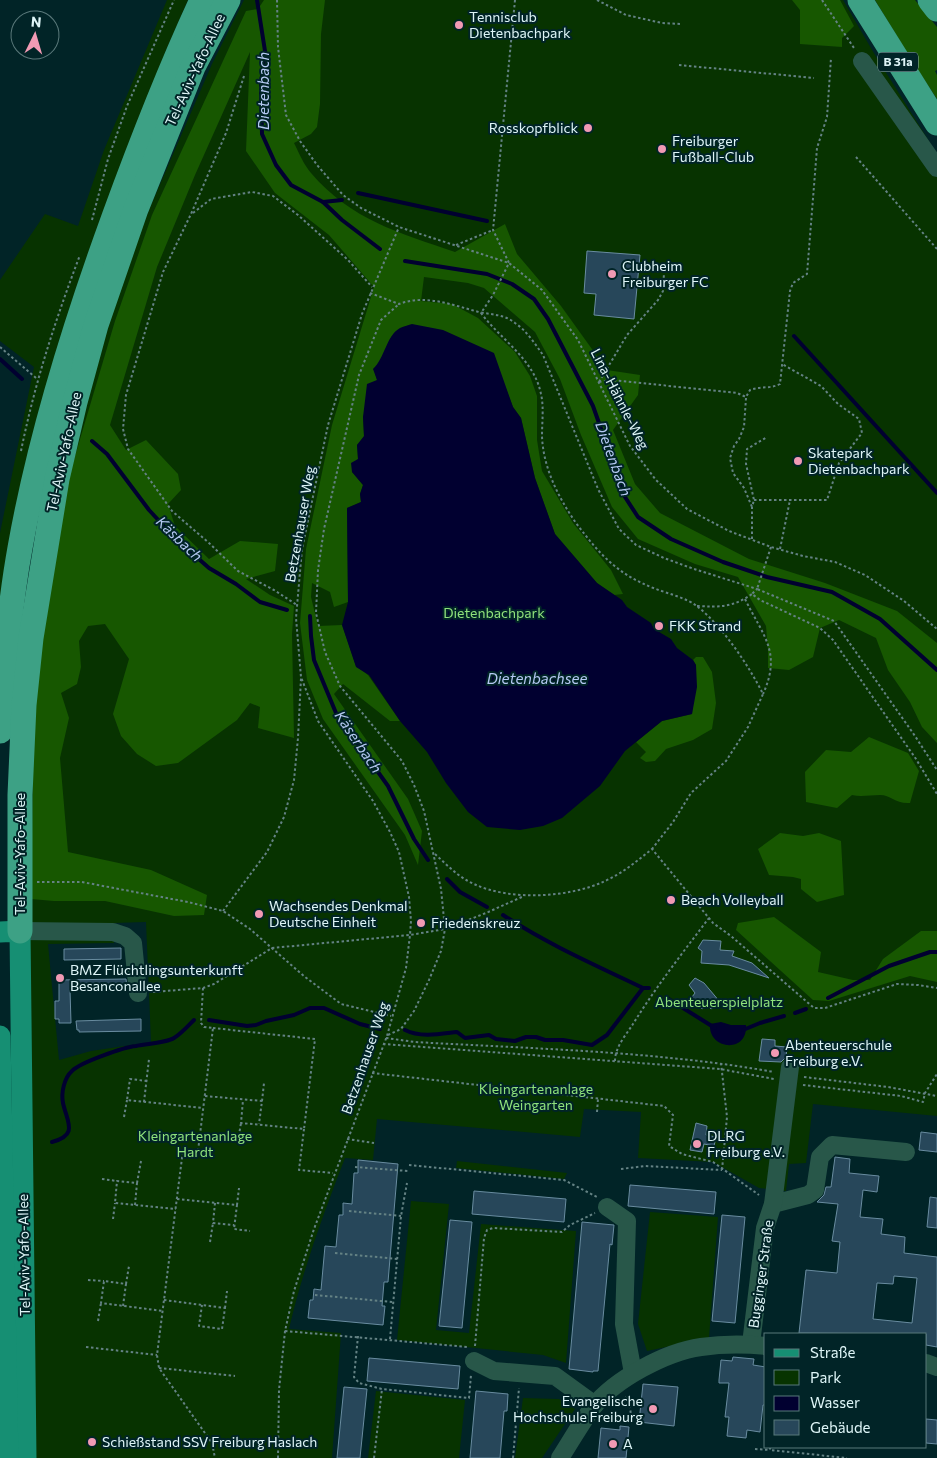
<svg xmlns="http://www.w3.org/2000/svg" width="937" height="1458" font-family="Commissioner,sans-serif">
	<style>
		.green { fill: #073300; fill-rule: evenodd }
		.forest { fill: #175700 }
		.water { fill: #010030 }
		.lines { fill: none; stroke-linecap: round; stroke-linejoin: round }
		.stream { stroke: #010030; stroke-width: 4 }
		.building { fill: #27475a; stroke: #698ca0; fill-rule: evenodd }
		.path { stroke: #648284; stroke-width: 2; stroke-dasharray: 2.5 2.5; stroke-linecap: butt }
		.minor { stroke: #285749; stroke-width: 18 }
		.major { stroke: #168f73; stroke-width: 21 }
		.highway { stroke: #3da185; stroke-width: 25 }
		.poi-dot { fill: #f19ab4; stroke: #012427; stroke-width: 2 }
		.labels { text-anchor: middle; stroke-width: 4; stroke-linejoin: round; paint-order: stroke }
		.shield { fill: #012427; stroke: #9cb6b9; stroke-width: 1 }
		.shield-label { font-size: 12px; font-weight: bold; fill: #def5f7 }
		.poi-label { font-size: 14px; fill: #def5f7; stroke: #012427; text-anchor: start }
		.street-label { font-size: 14px; fill: #def5f7; stroke: #012427 }
		.park-label { font-size: 14px; fill: #8fe27c; stroke: #012427 }
		.water-label { font-size: 15px; font-style: italic; fill: #b5c9f3; stroke: #012427 }
	</style>
	<rect width="100%" height="100%" fill="#012427"/>
	<g class="green">
		<path d="M167 0H188L165 53 0 619V533L34 367 0 341V280L45 214 78 226 104 150Z"/>
		<path d="M244 0H843L875 55 937 154V1116L813 1104 806 1163 789 1164 786 1191 759 1188 713 1162 638 1158 641 1112 584 1109 580 1137 377 1119 373 1160 345 1158C323 1215 303 1269 289 1329L341 1333 332 1458H32L25 801 66 470 123 277 151 205 212 64ZM146 922 151 1042 91 1051 59 1060 48 944 114 943 113 923Z"/>
		<path d="M457 1161 567 1173 564 1179 456 1168Z"/>
		<path d="M411 1201 449 1204 436 1330 469 1333 481 1224 576 1231 566 1363 543 1355 397 1340Z"/>
		<path d="M650 1212 718 1217 709 1338 647 1351 638 1324Z"/>
		<path d="M376 1391 465 1400 459 1458H368Z"/>
		<path d="M523 1398 559 1399 575 1409 542 1458H515Z"/>
	</g>
	<g class="forest">
		<path d="M264 0H325L321 34 320 104 317 127 311 134 294 143C299 153 304 165 311 173 351 220 400 233 455 252L505 224 517 254 561 306 607 370 640 375 638 395 613 430 635 484 660 513 749 559 825 583 897 611 937 643V743L922 727 910 702 888 670 876 638 839 620 820 628 813 657 789 670 768 668V650L766 626 738 577 695 564 638 539 612 507 581 435 560 379 535 332 484 288 468 283 424 277 421 301 452 304 478 318 515 352 530 376 537 396V440L542 471 573 523 611 570 623 594 614 595 597 583 555 534 535 478 521 418 513 407 506 389 392 336 379 364 374 369 377 380 363 417 364 437 357 445 358 459 352 472 363 485 360 494 361 502 347 508 348 602 334 607 330 592 312 583 311 597 318 626 342 625 356 666 368 675 400 721H390L343 684 334 694 408 799 422 831 418 865 405 835 323 719 307 680 300 623 306 549 332 425 374 287 329 235 275 193 246 151 250 52 195 175 157 267 110 425 126 450 146 440 178 474 181 490 168 504 175 526 209 559 240 541 278 544 275 571 246 579 270 595 294 606 292 634 294 738 258 728 260 707 250 703 237 720 178 763 156 766 137 754 121 736 113 714 129 659 105 624 88 626 79 641 81 667 77 684 61 693 69 718 60 758 68 852 151 870 207 895 204 915 174 916 105 901H54L31 899 34 707 40 655 67 483 115 321 152 215 246 11 258 9Z"/>
		<path d="M792 0H840L854 26 842 38V47L800 44V10Z"/>
		<path d="M875 0H915L937 27V70L935 71 937 75V99L912 61Z"/>
		<path d="M696 657H703L712 672 716 703 712 729 693 740 666 749 655 761 646 762 640 758 646 752 636 742 662 721 692 714 696 665 693 660Z"/>
		<path d="M869 737 908 753 919 771 910 803C895 804 891 795 880 795 870 795 861 797 852 795L837 808 806 802 805 772 826 750 851 752Z"/>
		<path d="M780 833 803 836 819 833 841 841 844 895 817 902 801 889V879L793 877 769 875 758 849Z"/>
		<path d="M774 917 821 952 818 972 853 980H870L883 959 921 931H937V982L910 976 829 1001 813 1000 736 930 738 923Z"/>
	</g>
	<g class="water">
		<path d="M412 324 443 330 494 353 513 407 521 418 535 478 555 534 597 583 622 600 627 607 651 623 654 629 671 639 677 648 693 660 696 665 697 687 692 714 662 721 625 751 600 786 562 818 543 826 520 830 487 827 468 812 446 783 427 752 400 721 369 675 356 667 342 625 348 602 347 508 361 502 360 494 363 485 352 472 351 463 358 459 357 445 364 436 363 417 367 384 377 380 373 369C385 358 386 336 400 328 404 326 409 325 412 324Z"/>
		<path d="M721 1022 731 1025H746C748 1054 708 1050 710 1024Z"/>
	</g>
	<g class="lines">
		<g class="stream">
			<path d="M257 0 265 51 261 84 262 134 276 165 291 185 323 202 342 220 380 249"/>
			<path d="M358 193 487 221"/>
			<path d="M323 202 342 200"/>
			<path d="M405 261 487 274 512 284 534 299 548 319 593 406 625 497 638 517 671 539 723 562 767 577 832 592 880 619 937 670"/>
			<path d="M794 336 937 493"/>
			<path d="M0 359 22 379"/>
			<path d="M92 441 107 454 149 510 175 538 209 568 236 584 260 602 287 610"/>
			<path d="M310 616 311 636 314 660 336 713 388 786 414 839 428 860"/>
			<path d="M447 879 460 892 487 907"/>
			<path d="M503 915C547 944 595 965 643 988"/>
			<path d="M667 998 715 1028"/>
			<path d="M828 998 889 966 930 952H937"/>
			<path d="M795 1013 806 1009"/>
			<path d="M209 1020 247 1026 256 1025 266 1021 294 1015 310 1008H324L360 1024 380 1029"/>
			<path d="M405 1030C421 1038 440 1034 457 1032L465 1038 489 1035 496 1039 515 1041 526 1037H536L545 1040H563L592 1045 607 1035 643 988H649"/>
			<path d="M743 1030 760 1023 784 1016"/>
			<path d="M52 1142C79 1135 67 1122 63 1103 61 1093 64 1078 72 1071 79 1063 124 1047 136 1046 145 1044 166 1043 174 1038 181 1034 188 1026 194 1020"/>
		</g>
	</g>
	<g class="building">
		<path d="M587 251 640 255 634 319 594 315 596 294 584 293Z"/>
		<path d="M703 940 721 941 720 950 734 951 732 956 752 963 769 978 729 965 701 963 702 951 698 948Z"/>
		<path d="M121 948V959L64 960V949Z"/>
		<path d="M695 978 704 983 720 1002 711 1009 707 1005 702 1009 692 997 695 993 689 985Z"/>
		<path d="M126 979 127 989 70 990 71 1023H59V1019H55V1001H59V980Z"/>
		<path d="M141 1019V1031L79 1032V1030H77L76 1021Z"/>
		<path d="M762 1039 775 1040V1046L787 1047 786 1057 781 1062 759 1061Z"/>
		<path d="M696 1123 707 1126 706 1135 716 1137 714 1146 704 1144 702 1152 690 1150Z"/>
		<path d="M921 1132 937 1134V1152L919 1150Z"/>
		<path d="M835 1157 850 1159 849 1173 879 1176 877 1192 863 1190 860 1217 883 1219 881 1234 905 1237 904 1253 937 1257V1347L926 1345V1334L799 1333 806 1270 837 1273 840 1242 832 1241 838 1204 817 1202 824 1195 826 1187H831ZM894 1276 917 1278 912 1323 873 1319 877 1283 893 1284Z"/>
		<path d="M358 1160 398 1164 388 1282H384L382 1306H385L383 1325 308 1318 310 1300H313L314 1289 321 1290 325 1246 336 1247 339 1215H343V1203L352 1204 354 1173H358Z"/>
		<path d="M630 1185 716 1192 714 1214 628 1206Z"/>
		<path d="M474 1191 566 1199 564 1222 472 1214Z"/>
		<path d="M930 1197 937 1198V1228L927 1227Z"/>
		<path d="M722 1215 745 1217 735 1323 712 1321Z"/>
		<path d="M450 1220 472 1222 462 1328 439 1326Z"/>
		<path d="M582 1222 614 1225 612 1245 610 1244 598 1371H593V1372L569 1369Z"/>
		<path d="M733 1357 754 1359 753 1365 766 1367V1396L765 1405H763L760 1432 747 1430 746 1438 727 1436 729 1417H725L729 1383H719V1380L721 1360 732 1361Z"/>
		<path d="M369 1358 460 1366 458 1389 367 1381Z"/>
		<path d="M643 1384 678 1387 674 1426 639 1422Z"/>
		<path d="M344 1387 367 1389 360 1458H337Z"/>
		<path d="M476 1391 508 1394 507 1411H504L500 1458H470Z"/>
		<path d="M926 1419 937 1420V1444L926 1443Z"/>
		<path d="M620 1426 629 1427 626 1458H598L601 1428 620 1430Z"/>
	</g>
	<g class="lines">
		<g class="path">
			<path d="M277 0 278 47 286 115 300 141 317 165 343 195 361 208 399 227 509 263 542 290 578 340 630 446 656 480 687 509 729 531 771 547 803 556 835 562 865 575 904 601 937 629"/>
			<path d="M515 0 493 230 509 263 493 295 481 313C501 340 534 359 541 394 544 407 542 422 542 436 543 467 558 497 576 523 600 555 618 575 656 589 669 594 687 598 698 607 723 627 749 666 763 694L748 727 726 761 691 793 673 822 652 849"/>
			<path d="M597 0 626 15 662 23 682 24"/>
			<path d="M822 0 854 48"/>
			<path d="M679 65 814 78"/>
			<path d="M244 76 226 133 191 214 163 272 126 395 123 429 128 449 172 511 209 543 238 571 274 590 297 605"/>
			<path d="M856 157 937 249"/>
			<path d="M193 213 211 199 252 192 273 196 298 215 348 260 372 287"/>
			<path d="M92 220 108 159 127 106 174 0"/>
			<path d="M456 245 493 230"/>
			<path d="M370 293 399 304C426 294 452 305 479 312 492 315 504 314 515 323 527 331 535 344 543 355L598 489 619 529 636 545 664 558 694 569 757 589 752 594 760 600 820 628 833 640 916 759 937 794"/>
			<path d="M0 347 36 378"/>
			<path d="M599 382 612 380 737 393 746 397 750 390C760 386 771 389 780 384L790 291 793 283 807 274 817 148 827 117 831 58"/>
			<path d="M599 382 627 335 658 300 663 291 664 273"/>
			<path d="M746 398 744 427 739 439 734 446 730 458 733 473 744 488 752 507"/>
			<path d="M21 451C35 382 55 321 80 255"/>
			<path d="M754 500H827L839 463 862 433 859 419 838 404 821 386 782 364"/>
			<path d="M752 539V507L754 500 746 464 747 449 767 437"/>
			<path d="M771 547 757 589 834 621 915 736 937 770"/>
			<path d="M780 549 790 500"/>
			<path d="M745 599C763 636 782 652 763 694"/>
			<path d="M697 606C719 607 732 608 752 594"/>
			<path d="M435 854C447 865 458 877 474 884 510 901 569 898 605 881 623 873 637 861 652 849L713 923 731 936 814 1008H825L897 984 918 985 937 988"/>
			<path d="M37 882H82L188 902 223 911 250 929 305 977 341 1004 391 1016"/>
			<path d="M223 911 267 852 284 817 294 780 298 738 301 678"/>
			<path d="M203 988 201 1023 204 1027 213 1028 198 1151 183 1150 157 1355 159 1368 212 1443 215 1458"/>
			<path d="M153 992 203 988 214 984 272 948 410 935 445 929 486 913 524 896"/>
			<path d="M213 1028 315 1039 304 1129 241 1123 243 1100"/>
			<path d="M388 1035 401 1029 414 1011 429 980 441 951 445 929 441 889 424 811 414 785 402 761 340 686 325 652 316 613 318 570 324 529 359 375 381 320 399 304"/>
			<path d="M386 1038 415 1042C535 1049 656 1051 774 1072"/>
			<path d="M383 1044 720 1069 774 1079"/>
			<path d="M615 1061C615 1047 626 1035 633 1024 656 987 683 952 709 918"/>
			<path d="M721 1063 727 1117 722 1170"/>
			<path d="M372 1073 664 1106 673 1115 669 1146 682 1154 713 1162 759 1195"/>
			<path d="M804 1077 888 1087 937 1096"/>
			<path d="M147 1081 130 1079 127 1100 203 1108"/>
			<path d="M803 1085 901 1096 923 1102 925 1093 937 1074"/>
			<path d="M205 1096 262 1101 259 1124"/>
			<path d="M262 1101 264 1083"/>
			<path d="M144 1102 149 1059"/>
			<path d="M597 1112 598 1099"/>
			<path d="M124 1117 127 1100"/>
			<path d="M304 1129 299 1170 333 1173"/>
			<path d="M347 1139 374 1143"/>
			<path d="M238 1141 241 1123"/>
			<path d="M409 1165 564 1180 597 1197"/>
			<path d="M355 1167 408 1171"/>
			<path d="M621 1169 645 1166 722 1170"/>
			<path d="M102 1179 117 1181"/>
			<path d="M137 1183 141 1161"/>
			<path d="M177 1199 237 1205 234 1229 250 1231"/>
			<path d="M215 1203 213 1223 234 1225"/>
			<path d="M135 1205 137 1183 117 1181 115 1203 176 1209"/>
			<path d="M237 1205 239 1188"/>
			<path d="M349 1211 401 1216"/>
			<path d="M113 1219 115 1203"/>
			<path d="M210 1242 213 1223"/>
			<path d="M335 1253 397 1259"/>
			<path d="M88 1280 104 1281"/>
			<path d="M126 1284 129 1266"/>
			<path d="M315 1295 392 1302"/>
			<path d="M164 1300 225 1308 222 1329 199 1326 202 1305"/>
			<path d="M123 1306 126 1284 104 1281 101 1303 163 1311"/>
			<path d="M225 1308 227 1291"/>
			<path d="M98 1321 101 1303"/>
			<path d="M285 1331 468 1347"/>
			<path d="M358 1336 354 1377 359 1383 382 1389 469 1398 471 1375"/>
			<path d="M390 1339 401 1216 407 1183"/>
			<path d="M475 1346 484 1238 487 1230 493 1228 562 1232 570 1225 595 1213"/>
			<path d="M86 1347 157 1355"/>
			<path d="M159 1368 235 1376"/>
			<path d="M625 1397 629 1402 632 1421"/>
			<path d="M770 1447V1450L847 1458"/>
			<path d="M755 1449 770 1450"/>
			<path d="M278 1458 279 1390 285 1331 294 1291 314 1229 387 1036 406 968 410 935 411 921 409 897 399 852 390 832 373 801 318 721 301 677 296 618 302 549 328 425 362 314 399 227"/>
			<path d="M374 1458 382 1389"/>
			<path d="M513 1458 519 1388"/>
		</g>
		<g class="minor">
			<path d="M862 61 937 168"/>
			<path d="M20 931 113 932 125 936 133 943 138 993"/>
			<path d="M773 1204 808 1195 815 1190 820 1157 832 1145 906 1152"/>
			<path d="M607 1207 627 1221 624 1324 633 1373"/>
			<path d="M751 1344 765 1228 773 1204 790 1067"/>
			<path d="M474 1361 494 1371 555 1376 595 1405"/>
			<path d="M926 1363 937 1367"/>
			<path d="M560 1458C571 1441 581 1423 593 1407 615 1379 666 1352 701 1347 722 1344 745 1344 766 1346"/>
		</g>
		<g class="major">
			<path d="M0 932 20 931 26 1458"/>
			<path d="M0 1036 8 1458"/>
		</g>
		<g class="highway">
			<path d="M860 0 937 123"/>
			<path d="M930 0 937 9"/>
			<path d="M0 731C4 670 9 609 20 548 40 435 75 324 114 217 141 143 169 71 202 0"/>
			<path d="M20 931V795L24 705 31 638 57 479 75 402 96 325 136 209 193 67 228 0"/>
		</g>
	</g>
	<g class="poi-dot">
		<circle cx="459" cy="25" r="5"/>
		<circle cx="588" cy="128" r="5"/>
		<circle cx="662" cy="149" r="5"/>
		<circle cx="612" cy="274" r="5"/>
		<circle cx="798" cy="461" r="5"/>
		<circle cx="659" cy="626" r="5"/>
		<circle cx="671" cy="900" r="5"/>
		<circle cx="259" cy="914" r="5"/>
		<circle cx="421" cy="923" r="5"/>
		<circle cx="60" cy="978" r="5"/>
		<circle cx="775" cy="1053" r="5"/>
		<circle cx="697" cy="1144" r="5"/>
		<circle cx="653" cy="1409" r="5"/>
		<circle cx="92" cy="1442" r="5"/>
		<circle cx="613" cy="1444" r="5"/>
	</g>
	<g class="labels">
		<rect class="shield" x="878" y="52.5" width="40" height="19" rx="4"/>
		<g class="shield-label">
			<text x="898" y="66">B 31a</text>
		</g>
		<g class="poi-label">
			<text x="469" y="22">Tennisclub<tspan x="469" dy="16">Dietenbachpark</tspan></text>
			<text x="578" y="133" text-anchor="end">Rosskopfblick</text>
			<text x="672" y="146">Freiburger<tspan x="672" dy="16">Fußball-Club</tspan></text>
			<text x="622" y="271">Clubheim<tspan x="622" dy="16">Freiburger FC</tspan></text>
			<text x="808" y="458">Skatepark<tspan x="808" dy="16">Dietenbachpark</tspan></text>
			<text x="669" y="631">FKK Strand</text>
			<text x="681" y="905">Beach Volleyball</text>
			<text x="269" y="911">Wachsendes Denkmal<tspan x="269" dy="16">Deutsche Einheit</tspan></text>
			<text x="431" y="928">Friedenskreuz</text>
			<text x="70" y="975">BMZ Flüchtlingsunterkunft<tspan x="70" dy="16">Besanconallee</tspan></text>
			<text x="785" y="1050">Abenteuerschule<tspan x="785" dy="16">Freiburg e.V.</tspan></text>
			<text x="707" y="1141">DLRG<tspan x="707" dy="16">Freiburg e.V.</tspan></text>
			<text x="643" y="1406" text-anchor="end">Evangelische<tspan x="643" dy="16">Hochschule Freiburg</tspan></text>
			<text x="102" y="1447">Schießstand SSV Freiburg Haslach</text>
			<text x="623" y="1449">A</text>
		</g>
		<g class="street-label">
			<text transform="translate(195 70) rotate(-65)" y="5">Tel-Aviv-Yafo-Allee</text>
			<text transform="translate(620 399) rotate(63)" y="5">Lina-Hähnle-Weg</text>
			<text transform="translate(64 452) rotate(-78)" y="5">Tel-Aviv-Yafo-Allee</text>
			<text transform="translate(300 524) rotate(-80)" y="5">Betzenhauser Weg</text>
			<text transform="translate(20 854) rotate(-90)" y="5">Tel-Aviv-Yafo-Allee</text>
			<text transform="translate(365 1058) rotate(-71)" y="5">Betzenhauser Weg</text>
			<text transform="translate(24 1255) rotate(-91)" y="5">Tel-Aviv-Yafo-Allee</text>
			<text transform="translate(761 1274) rotate(-82)" y="5">Bugginger Straße</text>
		</g>
		<g class="park-label">
			<text x="494" y="618">Dietenbachpark</text>
			<text x="719" y="1007">Abenteuerspielplatz</text>
			<text x="536" y="1094">Kleingartenanlage<tspan x="536" dy="16">Weingarten</tspan></text>
			<text x="195" y="1141">Kleingartenanlage<tspan x="195" dy="16">Hardt</tspan></text>
		</g>
		<g class="water-label">
			<text transform="translate(264 91) rotate(-90)" y="5">Dietenbach</text>
			<text transform="translate(613 459) rotate(70)" y="5">Dietenbach</text>
			<text transform="translate(179 539) rotate(44)" y="5">Käsbach</text>
			<text x="537" y="684">Dietenbachsee</text>
			<text transform="translate(358 742) rotate(56)" y="5">Käserbach</text>
		</g>
	</g>
	<rect x="764" y="1333" width="162" height="115" fill="#012427" stroke="#59787a"/>
	<rect x="774" y="1349" width="25" height="8" fill="#168f73" stroke="#59787a"/>
	<text x="810" y="1358" font-size="15" fill="#def5f7">Straße</text>
	<rect x="774" y="1370" width="25" height="15" fill="#073300" stroke="#59787a"/>
	<text x="810" y="1383" font-size="15" fill="#def5f7">Park</text>
	<rect x="774" y="1396" width="25" height="15" fill="#010030" stroke="#59787a"/>
	<text x="810" y="1408" font-size="15" fill="#def5f7">Wasser</text>
	<rect x="774" y="1420" width="25" height="15" fill="#27475a" stroke="#59787a"/>
	<text x="810" y="1433" font-size="15" fill="#def5f7">Gebäude</text>
	<g transform="translate(35 35) rotate(5)"><circle r="24" fill="#012427" stroke="#59787a"/>
	<path d="M0-4L9 19L0 12L-9 19Z" fill="#f19ab4"/>
	<text y="-8" font-size="14" font-weight="bold" text-anchor="middle" fill="#def5f7">N</text>
	</g>
</svg>
